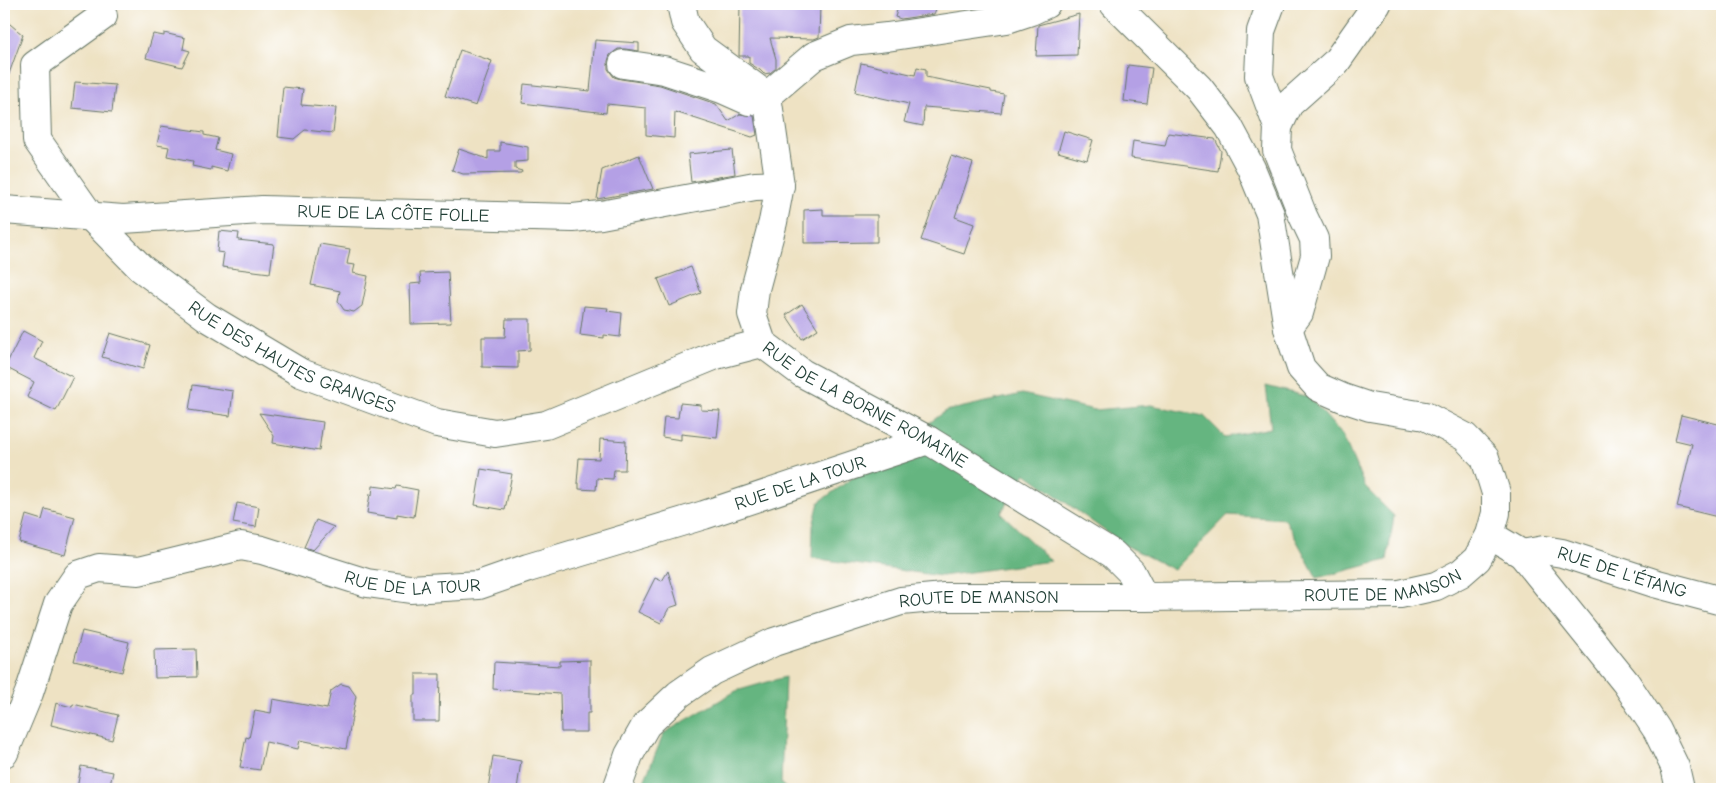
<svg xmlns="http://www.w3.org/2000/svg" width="1726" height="793" font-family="'Comic Neue',sans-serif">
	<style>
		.forest { fill: #65b580; stroke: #42795a }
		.building { fill: #b4a0e5 }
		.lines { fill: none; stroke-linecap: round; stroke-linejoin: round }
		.minor-casing { stroke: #677766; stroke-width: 30 }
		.minor { stroke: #fff; stroke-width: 28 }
		.labels { text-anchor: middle; stroke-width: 4; stroke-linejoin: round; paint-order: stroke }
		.street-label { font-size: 18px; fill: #1f3d34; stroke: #fff }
	</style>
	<rect width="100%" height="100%" fill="#fff"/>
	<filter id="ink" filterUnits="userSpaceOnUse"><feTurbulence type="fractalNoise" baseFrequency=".02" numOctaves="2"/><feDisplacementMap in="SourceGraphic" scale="10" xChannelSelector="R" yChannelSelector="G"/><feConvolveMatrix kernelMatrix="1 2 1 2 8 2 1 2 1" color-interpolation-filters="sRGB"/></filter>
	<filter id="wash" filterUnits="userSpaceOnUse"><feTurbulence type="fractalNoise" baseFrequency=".0096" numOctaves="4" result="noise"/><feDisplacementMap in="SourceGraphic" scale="20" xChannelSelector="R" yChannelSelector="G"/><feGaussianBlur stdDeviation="1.12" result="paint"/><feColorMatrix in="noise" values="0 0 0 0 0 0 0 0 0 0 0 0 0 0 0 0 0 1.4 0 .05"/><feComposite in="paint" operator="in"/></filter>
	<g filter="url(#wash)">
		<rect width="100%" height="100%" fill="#eee2c3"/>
		<g class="forest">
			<path d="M1266 386 1309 397 1343 436 1365 487 1394 516 1387 560 1317 578 1285 519 1228 515 1174 570 1123 544 1025 473 1001 513 1051 561 941 576 812 558 813 526 819 502 946 411 1022 394 1095 410 1151 405 1204 416 1225 437 1271 428Z"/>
			<path d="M785 677 781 784 787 789H641L664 733 736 691Z"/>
		</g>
		<g id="blocks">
			<g class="building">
				<path d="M740 4 820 6 819 37 814 39 770 38 776 59V68L770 73 764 74 760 70 749 63V56H739Z"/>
				<path d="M899 4H938L934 14 901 19 895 17Z"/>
				<path d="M1079 14 1077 55 1036 56 1038 25Z"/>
				<path d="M4 19 23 35 6 82H4Z"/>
				<path d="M164 33 185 38 183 49 190 51 182 67 146 58 153 34 164 36Z"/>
				<path d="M595 40 639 43V51L625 49H618L610 55 608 61V69L614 77 621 79 660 85 716 104 728 121 740 114 754 116 757 135 752 137 675 112 674 138 646 135V108L607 104 606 113 522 103 524 84 590 91Z"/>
				<path d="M460 50 492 61 476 106 445 96Z"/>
				<path d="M861 63 915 75 917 67 926 69V77L991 90V92L1004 94 1001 113 924 107 923 126 904 122 909 104 855 92Z"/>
				<path d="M1128 65 1152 68 1147 104 1124 101Z"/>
				<path d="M75 82 115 85 112 112 72 108Z"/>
				<path d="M283 87 303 89 301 105 336 108 333 133 305 130 294 139 278 137Z"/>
				<path d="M161 126 204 132V135L218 138 215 150 231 154 227 171 211 167V170L192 166 193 161 167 156 169 147 157 145Z"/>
				<path d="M1064 131 1093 140 1087 160 1058 152Z"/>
				<path d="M1168 133 1215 139 1221 151 1218 171 1131 158 1133 141 1165 146Z"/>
				<path d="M500 142 528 147V161L515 162V169L522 171 521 173 463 174 452 170 459 149 488 159V151H500Z"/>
				<path d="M732 150 735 174 691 182 688 154Z"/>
				<path d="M639 155 653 189 597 199 602 170Z"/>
				<path d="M951 156 973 163 955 217 974 224 964 254 921 240Z"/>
				<path d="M823 209V215H877V242L804 243V210Z"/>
				<path d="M219 231 239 233 238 240 274 244 270 273 222 267 224 253 217 252Z"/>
				<path d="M320 244 350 249 347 264 355 265 353 273 368 276 362 306 354 312 344 310 338 301 340 291 311 285Z"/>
				<path d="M691 267 701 293 669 306 658 279Z"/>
				<path d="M448 272 451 323 411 324 410 284 421 283 420 273Z"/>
				<path d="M802 304 818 329 802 339 786 315Z"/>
				<path d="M584 306 608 308 607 311 622 313 620 337 604 335V338L580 335Z"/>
				<path d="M506 319H530V350L518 351V368L482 367V337H505Z"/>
				<path d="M23 331 42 341 34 358 73 377 56 411 27 397 34 382 5 367Z"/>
				<path d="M110 333 150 345 143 369 102 357Z"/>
				<path d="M193 385 233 391 230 416 189 410Z"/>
				<path d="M680 403 701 405V410L720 411 717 438 681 434V440L662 437 664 417 678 418Z"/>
				<path d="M259 413 323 422 319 451 273 443 274 436Z"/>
				<path d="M1681 415 1722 425V518L1677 507 1692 444 1675 440Z"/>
				<path d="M600 439 626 441 625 470H614L613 479 597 478 596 490 579 489V483H577L579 458 599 459Z"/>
				<path d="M481 469 512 474 505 510 475 505Z"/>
				<path d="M373 486 396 489 397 486 418 490 414 517 397 514V518L367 513 370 494 372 495Z"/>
				<path d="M237 503 259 507 256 527 233 523Z"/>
				<path d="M45 509 75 517 65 555 19 542 26 515 42 520Z"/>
				<path d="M316 520 334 527 313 550 304 547Z"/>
				<path d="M668 571 678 605 669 608 661 623 638 612 655 578 662 581Z"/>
				<path d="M82 631 129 642 122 672 74 661Z"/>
				<path d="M196 649 197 677 155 678 154 650Z"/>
				<path d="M590 660V713H587V732H561L560 694 493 689 494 662 560 666V661Z"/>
				<path d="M416 674H440L439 721H413V695H416Z"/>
				<path d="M341 684 349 686 356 696 346 749 300 740 298 749 266 742 260 770 240 767 246 737 249 738 255 710 271 713 273 699 327 709 331 691Z"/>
				<path d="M56 703 72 707 73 704 118 715 112 740 51 725Z"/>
				<path d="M493 756 521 761 517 789H488Z"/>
				<path d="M81 766 113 772 109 789H77Z"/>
			</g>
		</g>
	</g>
	<g filter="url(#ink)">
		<use href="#blocks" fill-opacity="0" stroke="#677766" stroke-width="1"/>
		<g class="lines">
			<g class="minor-casing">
				<g id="minor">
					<path d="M681 4 685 22 703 49 767 96 814 56 851 41 887 37 1007 19 1031 11 1046 4"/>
					<path d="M1271 4 1261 31 1259 76 1278 127"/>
					<path id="s1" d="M103 16 35 65 37 140 91 217 141 268 207 317 301 373 437 423 495 433 546 425 716 355 762 343"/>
					<path id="s2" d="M623 64 664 70 722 89 749 101 767 96 780 185 773 222 755 289 752 314 762 343 802 373 928 440 1113 554 1131 572 1144 597"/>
					<path id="s3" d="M4 210 123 219 262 210 573 218 601 215 755 186 780 185"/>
					<path d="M1288 328 1299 313 1315 256 1314 239 1303 216 1277 150 1278 127 1289 104 1336 62 1377 4"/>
					<path d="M1490 535 1522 554 1626 683 1657 730 1675 767 1680 789"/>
					<path id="s4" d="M1522 554 1544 550 1562 553 1654 583 1722 601"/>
					<path id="s5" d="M4 753 29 693 58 604 78 575 99 568 139 571 241 546 262 550 367 583 410 589 479 585 528 568 704 515 928 440"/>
					<path id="s6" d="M617 789 629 755 646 725 679 694 712 671 774 642 901 601 944 597H1144L1400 594 1436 586 1461 573 1477 559 1490 535 1496 513V493L1485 458 1465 437 1425 416 1370 407 1343 398 1318 387 1301 368 1288 328 1270 214 1251 168 1229 127 1199 88 1114 4"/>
				</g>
			</g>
			<use href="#minor" class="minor"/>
		</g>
	</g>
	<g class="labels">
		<g class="street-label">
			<text dy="6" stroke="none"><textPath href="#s3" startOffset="390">RUE DE LA CÔTE FOLLE</textPath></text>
			<text dy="6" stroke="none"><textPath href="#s1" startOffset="501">RUE DES HAUTES GRANGES</textPath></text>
			<text dy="6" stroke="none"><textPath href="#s2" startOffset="524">RUE DE LA BORNE ROMAINE</textPath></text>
			<text dy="6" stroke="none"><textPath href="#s5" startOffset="942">RUE DE LA TOUR</textPath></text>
			<text dy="6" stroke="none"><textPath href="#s4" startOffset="104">RUE DE L'ÉTANG</textPath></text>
			<text dy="6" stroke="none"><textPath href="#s5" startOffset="538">RUE DE LA TOUR</textPath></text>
			<text dy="6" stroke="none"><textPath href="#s6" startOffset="841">ROUTE DE MANSON</textPath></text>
			<text dy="6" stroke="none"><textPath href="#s6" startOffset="436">ROUTE DE MANSON</textPath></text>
		</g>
	</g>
	<rect width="1726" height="793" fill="none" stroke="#fff" stroke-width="20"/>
</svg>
